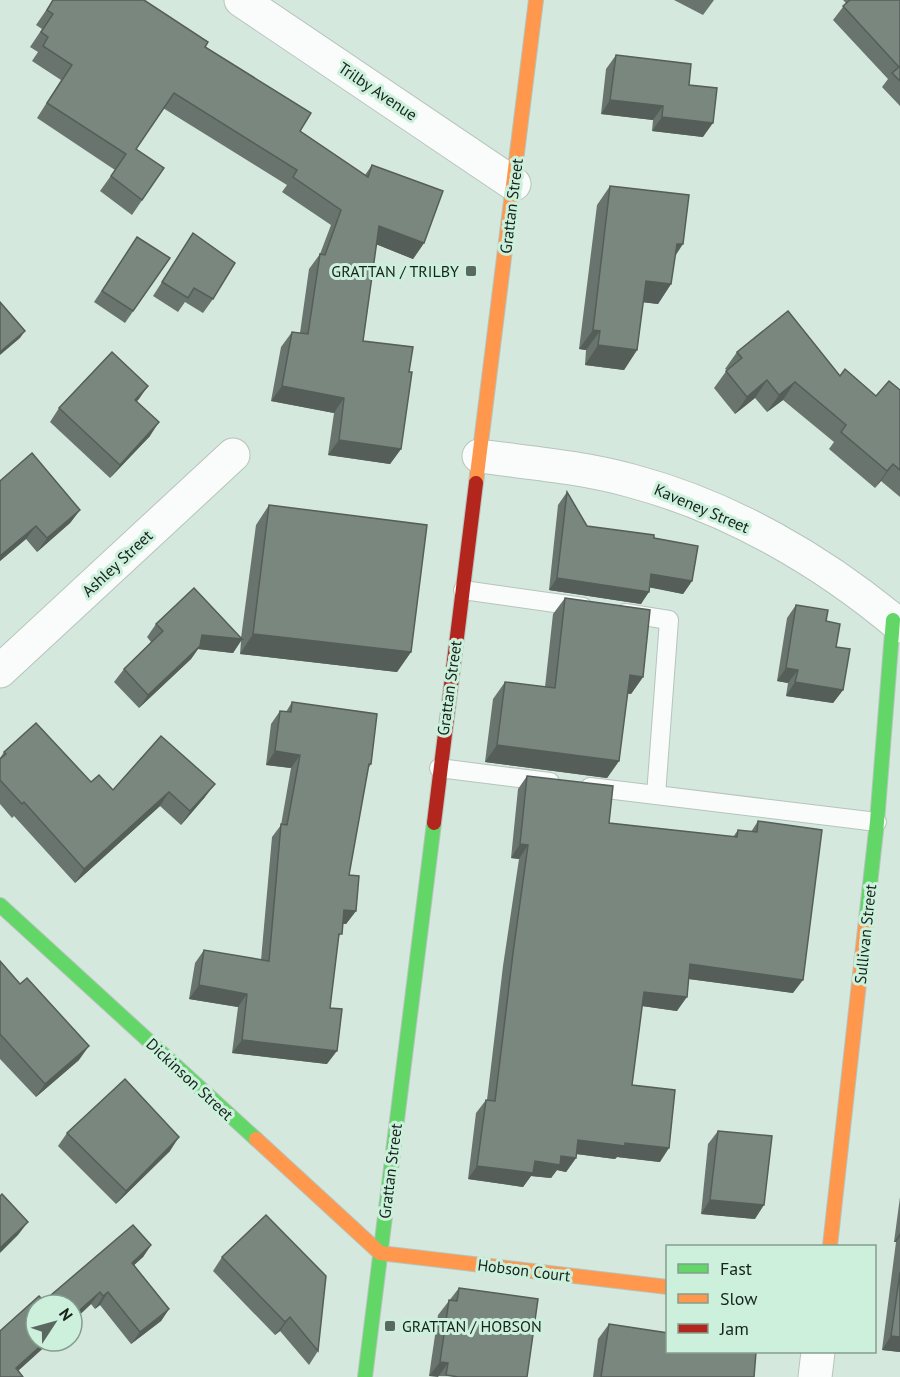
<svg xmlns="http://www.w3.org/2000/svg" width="900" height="1377" font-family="'PT Sans',sans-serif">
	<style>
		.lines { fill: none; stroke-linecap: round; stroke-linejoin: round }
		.lane-casing { stroke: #b6c4bc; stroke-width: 20 }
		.street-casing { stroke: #b6c4bc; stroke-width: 35 }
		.fast-casing { stroke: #b6c4bc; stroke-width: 16 }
		.slow-casing { stroke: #b6c4bc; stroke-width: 16 }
		.jam-casing { stroke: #b6c4bc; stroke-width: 16 }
		.lane { stroke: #f9fcfa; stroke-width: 18 }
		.street { stroke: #f9fcfa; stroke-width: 33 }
		.fast { stroke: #63d668; stroke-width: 14 }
		.slow { stroke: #ff974d; stroke-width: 14 }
		.jam { stroke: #b3261e; stroke-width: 14 }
		.wall { fill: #68746d }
		.shaded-wall { fill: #555e59 }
		.building { fill: #79877f; stroke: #555e59; stroke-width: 1.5 }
		.poi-dot { fill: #596860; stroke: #cdf0dc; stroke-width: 2 }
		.labels { text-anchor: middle; stroke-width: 6; stroke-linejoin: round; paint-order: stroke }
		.street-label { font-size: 16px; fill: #16231c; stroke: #cdf0dc }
		.poi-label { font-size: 16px; fill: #16231c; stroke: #cdf0dc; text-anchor: end }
	</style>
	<rect width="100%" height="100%" fill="#d5e8dd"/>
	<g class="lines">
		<g class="lane-casing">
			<g id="lane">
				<path d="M463 590 583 607"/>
				<path d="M625 613 669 620 656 795 877 822"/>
				<path d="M439 768 550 782"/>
				<path d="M590 787 656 795"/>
			</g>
		</g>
		<g class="street-casing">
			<g id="street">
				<path d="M241 0 514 184"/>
				<path d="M479 456C530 463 582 467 632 481 730 507 823 561 900 626"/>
				<path d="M0 671 233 455"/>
				<path d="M815 1377 818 1352"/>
			</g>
		</g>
		<g class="fast-casing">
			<g id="fast">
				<path d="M0 905 256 1139"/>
				<path d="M866 920 877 822 893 620"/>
				<path d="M365 1377 434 823"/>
			</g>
		</g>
		<g class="slow-casing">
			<g id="slow">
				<path d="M476 483 536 0"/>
				<path d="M256 1139 380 1253 668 1287"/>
				<path d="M830 1246 866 920"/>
			</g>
		</g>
		<g class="jam-casing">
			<path id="jam" d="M434 823 476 483"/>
		</g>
		<use href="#lane" class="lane"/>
		<use href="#street" class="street"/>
		<use href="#fast" class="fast"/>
		<use href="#slow" class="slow"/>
		<use href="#jam" class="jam"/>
	</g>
	<g class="wall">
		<path d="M53 0H144L205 47 300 131 365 175 372 165 424 243 413 259 376 244 363 341 409 372 401 449 390 464 328 455 334 413 271 401 281 347 292 332 300 333 309 269 320 254 331 225 282 192 287 185 163 108 136 149 164 168 132 215 100 191 115 170 37 118 61 80 32 61 38 52 30 47 42 29 36 25Z"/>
		<path d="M674 0H714L703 15Z"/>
		<path d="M843 0H900V106L882 87 888 79 833 20 846 3Z"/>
		<path d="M616 55 689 85 703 137 652 131 653 120 601 114 606 69Z"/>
		<path d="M610 186 675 256 671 284 658 304 643 302 637 350 624 370 585 365 586 350 579 349 597 205Z"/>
		<path d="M193 233 213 299 203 313 185 302 178 312 153 296Z"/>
		<path d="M137 237 170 258 125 323 94 302Z"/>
		<path d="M737 352 840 376 876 396 900 390V497L881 481 875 488 829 449 834 442 783 400 767 412 755 398 735 414 714 388 727 370 725 369Z"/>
		<path d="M137 401 150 436 110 478 50 422 59 408Z"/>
		<path d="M0 481 80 510 70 523 37 552 26 539 0 561Z"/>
		<path d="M567 492 587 526 654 538 692 581 683 594 650 587 641 604 549 590 558 505Z"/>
		<path d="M269 505 411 652 397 672 240 654 241 641 233 653 198 649 191 659 139 708 114 682 124 669 151 642 147 637 156 624 241 638 256 525Z"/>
		<path d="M565 598 643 677 631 694 627 693 619 761 607 778 485 762 493 699 505 682 545 687 553 614Z"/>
		<path d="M796 605 826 621 836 647 843 690 833 703 786 696 788 683 777 681 787 618Z"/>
		<path d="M292 702 371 764 368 769 349 875 356 911 346 924H343L338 940 330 1008 327 1064 232 1053 238 1007 189 999 195 963 204 950 261 960 272 837 281 825 291 768 266 765 271 724 280 711 286 712Z"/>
		<path d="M161 736 205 797 181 825 160 806 75 883 14 816 12 818 0 804V758L4 752 113 790Z"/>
		<path d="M527 776 609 823 733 837 738 830 751 832 758 821 793 993 689 979 677 1011 642 1006 632 1085 660 1162 617 1157 615 1159 576 1154V1158L566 1172 557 1170 551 1178 531 1176 523 1187 468 1179 476 1113 486 1100H487L503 966 519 859 511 858 518 789Z"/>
		<path d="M0 961 79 1060 36 1097 0 1059Z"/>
		<path d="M718 1131 755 1219 701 1214 708 1144Z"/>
		<path d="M67 1133 170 1151 116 1204 58 1146Z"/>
		<path d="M900 1197V1352L882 1350 896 1242H894Z"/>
		<path d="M266 1215 318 1351 309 1365 280 1331 275 1335 213 1271 222 1257Z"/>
		<path d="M151 1245 143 1257 134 1265 169 1309 161 1321 131 1344 100 1305 95 1309 91 1304 72 1322V1305L36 1341H51L18 1371 0 1377 44 1301Z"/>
		<path d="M459 1288 527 1377 429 1376 438 1315Z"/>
		<path d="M609 1324 754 1377H593L598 1339Z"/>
	</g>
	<g class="shaded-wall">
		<path d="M610 100 663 106 653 120 601 114Z"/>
		<path d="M662 117 713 123 703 137 652 131Z"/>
		<path d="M379 226 424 243 413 259 368 241Z"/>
		<path d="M677 244H683L670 264Z"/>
		<path d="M646 281 671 284 658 304 632 301Z"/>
		<path d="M593 330 600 331 586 350 579 349Z"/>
		<path d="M25 331 20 338 0 355V352Z"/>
		<path d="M598 345 637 350 624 370 585 365Z"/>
		<path d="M767 380 755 398 735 414 747 397Z"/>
		<path d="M795 382 783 400 767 412 779 395Z"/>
		<path d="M148 386 139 399 126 414 135 400Z"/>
		<path d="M282 386 344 398 334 413 271 401Z"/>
		<path d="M159 422 150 436 110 478 120 465Z"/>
		<path d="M339 440 401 449 390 464 328 455Z"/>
		<path d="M893 464 881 481 875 488 887 471Z"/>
		<path d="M80 510 70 523 37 552 47 538Z"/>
		<path d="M36 526 26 539 0 561V556Z"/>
		<path d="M651 574 692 581 683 594 642 586Z"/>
		<path d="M557 578 649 592 641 604 549 590Z"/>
		<path d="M253 634 411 652 397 672 240 654Z"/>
		<path d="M202 635 242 639 233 653 198 649 191 659 139 708 148 695Z"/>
		<path d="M786 668 798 670 788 683 777 681Z"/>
		<path d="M630 675 643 677 631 694 618 692Z"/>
		<path d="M795 682 843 690 833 703 786 696Z"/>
		<path d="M497 745 619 761 607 778 485 762Z"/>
		<path d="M275 751 300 755 291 768 266 765Z"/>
		<path d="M215 784 205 797 181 825 190 811Z"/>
		<path d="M169 792 160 806 75 883 84 869Z"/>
		<path d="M520 844 528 845 519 859 511 858Z"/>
		<path d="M344 910 356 911 346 924 335 923Z"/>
		<path d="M690 964 803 980 793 993 681 978Z"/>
		<path d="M199 985 247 994 238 1007 189 999Z"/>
		<path d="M644 992 687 997 677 1011 635 1005Z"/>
		<path d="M242 1040 337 1051 327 1064 232 1053Z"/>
		<path d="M89 1046 79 1060 36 1097 45 1084Z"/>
		<path d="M179 1137 170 1151 116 1204 126 1191Z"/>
		<path d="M578 1140 625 1143 669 1148 660 1162 617 1157 615 1159 569 1153Z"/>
		<path d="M561 1156 576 1158 566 1172 557 1170 551 1178 531 1176 523 1187 468 1179 477 1166 535 1161Z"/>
		<path d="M710 1200 764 1205 755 1219 701 1214Z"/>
		<path d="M28 1222 18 1235 0 1253V1248Z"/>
		<path d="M900 1233V1237L896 1242H894Z"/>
		<path d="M151 1245 143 1257 123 1275 132 1263Z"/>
		<path d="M100 1292 91 1304 72 1322V1317Z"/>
		<path d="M108 1292 100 1305 95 1309 103 1296Z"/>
		<path d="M169 1309 161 1321 131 1344 140 1332Z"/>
		<path d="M290 1317 280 1331 275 1335 285 1322Z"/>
		<path d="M891 1336 900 1337V1352L882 1350Z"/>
		<path d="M46 1341H51L11 1377 16 1368Z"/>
		<path d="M440 1362 448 1363 438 1377 429 1376Z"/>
	</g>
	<g class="building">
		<path d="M53 0H144L208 42 205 47 311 113 300 131 368 177 372 165 443 191 424 243 379 226 363 341 413 347 409 372H412L401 449 339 440 344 398 282 386 292 332 308 334 320 254 325 255 341 210 293 177 297 170 174 93 136 149 164 168 142 200 111 176 126 154 47 103 72 65 43 46 48 37 41 32 53 14 47 10Z"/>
		<path d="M850 0H900V81L892 73 899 67 843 6Z"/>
		<path d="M616 55 691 64 689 85 717 88 713 123 662 117 663 106 610 100Z"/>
		<path d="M610 186 689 195 683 244H677L671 284 646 281 637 350 598 345 600 331 593 330Z"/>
		<path d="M193 233 235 263 213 299 194 288 188 298 162 282Z"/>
		<path d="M137 237 170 258 133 311 102 291Z"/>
		<path d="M0 302 25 331 0 352Z"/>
		<path d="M788 311 840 376 845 369 876 396 889 381 900 390V470L893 464 887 471 841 432 846 425 795 382 779 395 767 380 747 397 726 371 742 358 737 352Z"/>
		<path d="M112 352 148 386 135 400 159 422 120 465 59 408Z"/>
		<path d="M32 453 80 510 47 538 36 526 0 556V481Z"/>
		<path d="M567 492 587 526 654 535V538L698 546 692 581 651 574 649 592 557 578Z"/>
		<path d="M269 505 427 525 411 652 253 634Z"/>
		<path d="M194 588 242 639 202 635 200 646 148 695 124 669 163 631 156 624Z"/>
		<path d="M565 598 650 610 643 677 630 675 619 761 497 745 505 682 555 688Z"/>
		<path d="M796 605 828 610 826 621 840 624 836 647 850 649 843 690 795 682 798 670 786 668Z"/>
		<path d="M292 702 377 714 371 764H369L349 875 359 876 356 911 344 910 342 934H339L330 1008 342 1009 337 1051 242 1040 247 994 199 985 204 950 269 961 281 824 287 825 300 755 275 751 280 711 291 712Z"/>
		<path d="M36 723 91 782 99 775 113 790 161 736 215 784 190 811 169 792 84 869 24 802 22 804 0 780V759L6 754 4 752Z"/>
		<path d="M527 776 613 786 609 823 737 837 738 830 757 832 758 821 822 830 803 980 690 964 687 997 644 992 632 1085 675 1090 669 1148 625 1143V1146L578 1140 576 1158 561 1156 560 1165 535 1161 533 1173 477 1166 486 1100 495 1101 513 953 528 845 520 844Z"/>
		<path d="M0 961 20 984 27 978 89 1046 45 1084 0 1034Z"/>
		<path d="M125 1079 179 1137 126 1191 67 1133Z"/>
		<path d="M718 1131 772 1136 764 1205 710 1200Z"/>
		<path d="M2 1194 28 1222 0 1248V1196Z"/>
		<path d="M266 1215 326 1276 318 1351 290 1317 285 1322 222 1257Z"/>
		<path d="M133 1225 151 1245 132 1263 169 1309 140 1332 108 1292 103 1296 100 1292 72 1317V1305H36V1341H46L16 1368 23 1377H0V1331L39 1296 44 1301Z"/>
		<path d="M900 1272V1337L891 1336Z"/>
		<path d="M459 1288 538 1299 527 1377H458L446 1375 448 1363 440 1362 449 1300 457 1301Z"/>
		<path d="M609 1324 668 1333V1352H756L754 1377H601Z"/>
	</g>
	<g class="poi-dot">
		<rect x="465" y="265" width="12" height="12" rx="3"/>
		<rect x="384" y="1320" width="12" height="12" rx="3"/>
	</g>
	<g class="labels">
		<g class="street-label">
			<text transform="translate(378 91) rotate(34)" y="6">Trilby Avenue</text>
			<text transform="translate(511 206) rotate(-83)" y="6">Grattan Street</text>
			<text transform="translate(702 508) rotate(23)" y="6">Kaveney Street</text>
			<text transform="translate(117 563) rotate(-43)" y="6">Ashley Street</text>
			<text transform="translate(449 688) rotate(-82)" y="6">Grattan Street</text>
			<text transform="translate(865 934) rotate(-84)" y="6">Sullivan Street</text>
			<text transform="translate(190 1079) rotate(43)" y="6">Dickinson Street</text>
			<text transform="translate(390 1171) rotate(-83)" y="6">Grattan Street</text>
			<text transform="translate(524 1270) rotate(7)" y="6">Hobson Court</text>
		</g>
		<g class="poi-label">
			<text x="459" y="277">GRATTAN / TRILBY</text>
			<text x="402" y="1332" text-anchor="start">GRATTAN / HOBSON</text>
		</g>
	</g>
	<rect x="666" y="1245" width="210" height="108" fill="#cdf0dc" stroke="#849e8f" stroke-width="1.5"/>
	<rect x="678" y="1264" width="30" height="9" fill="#63d668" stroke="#849e8f" stroke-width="1.5"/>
	<text x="720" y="1275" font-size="18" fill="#16231c">Fast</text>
	<rect x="678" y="1294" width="30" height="9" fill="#ff974d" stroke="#849e8f" stroke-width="1.5"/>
	<text x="720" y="1305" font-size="18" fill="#16231c">Slow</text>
	<rect x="678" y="1324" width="30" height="9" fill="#b3261e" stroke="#849e8f" stroke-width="1.5"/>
	<text x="720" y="1335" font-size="18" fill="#16231c">Jam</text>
	<g transform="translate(54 1323) rotate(54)"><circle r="28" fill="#cdf0dc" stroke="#849e8f" stroke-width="1.5"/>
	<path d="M0-4.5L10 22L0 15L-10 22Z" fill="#596860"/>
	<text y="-9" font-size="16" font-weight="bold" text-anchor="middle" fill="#16231c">N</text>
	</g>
</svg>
